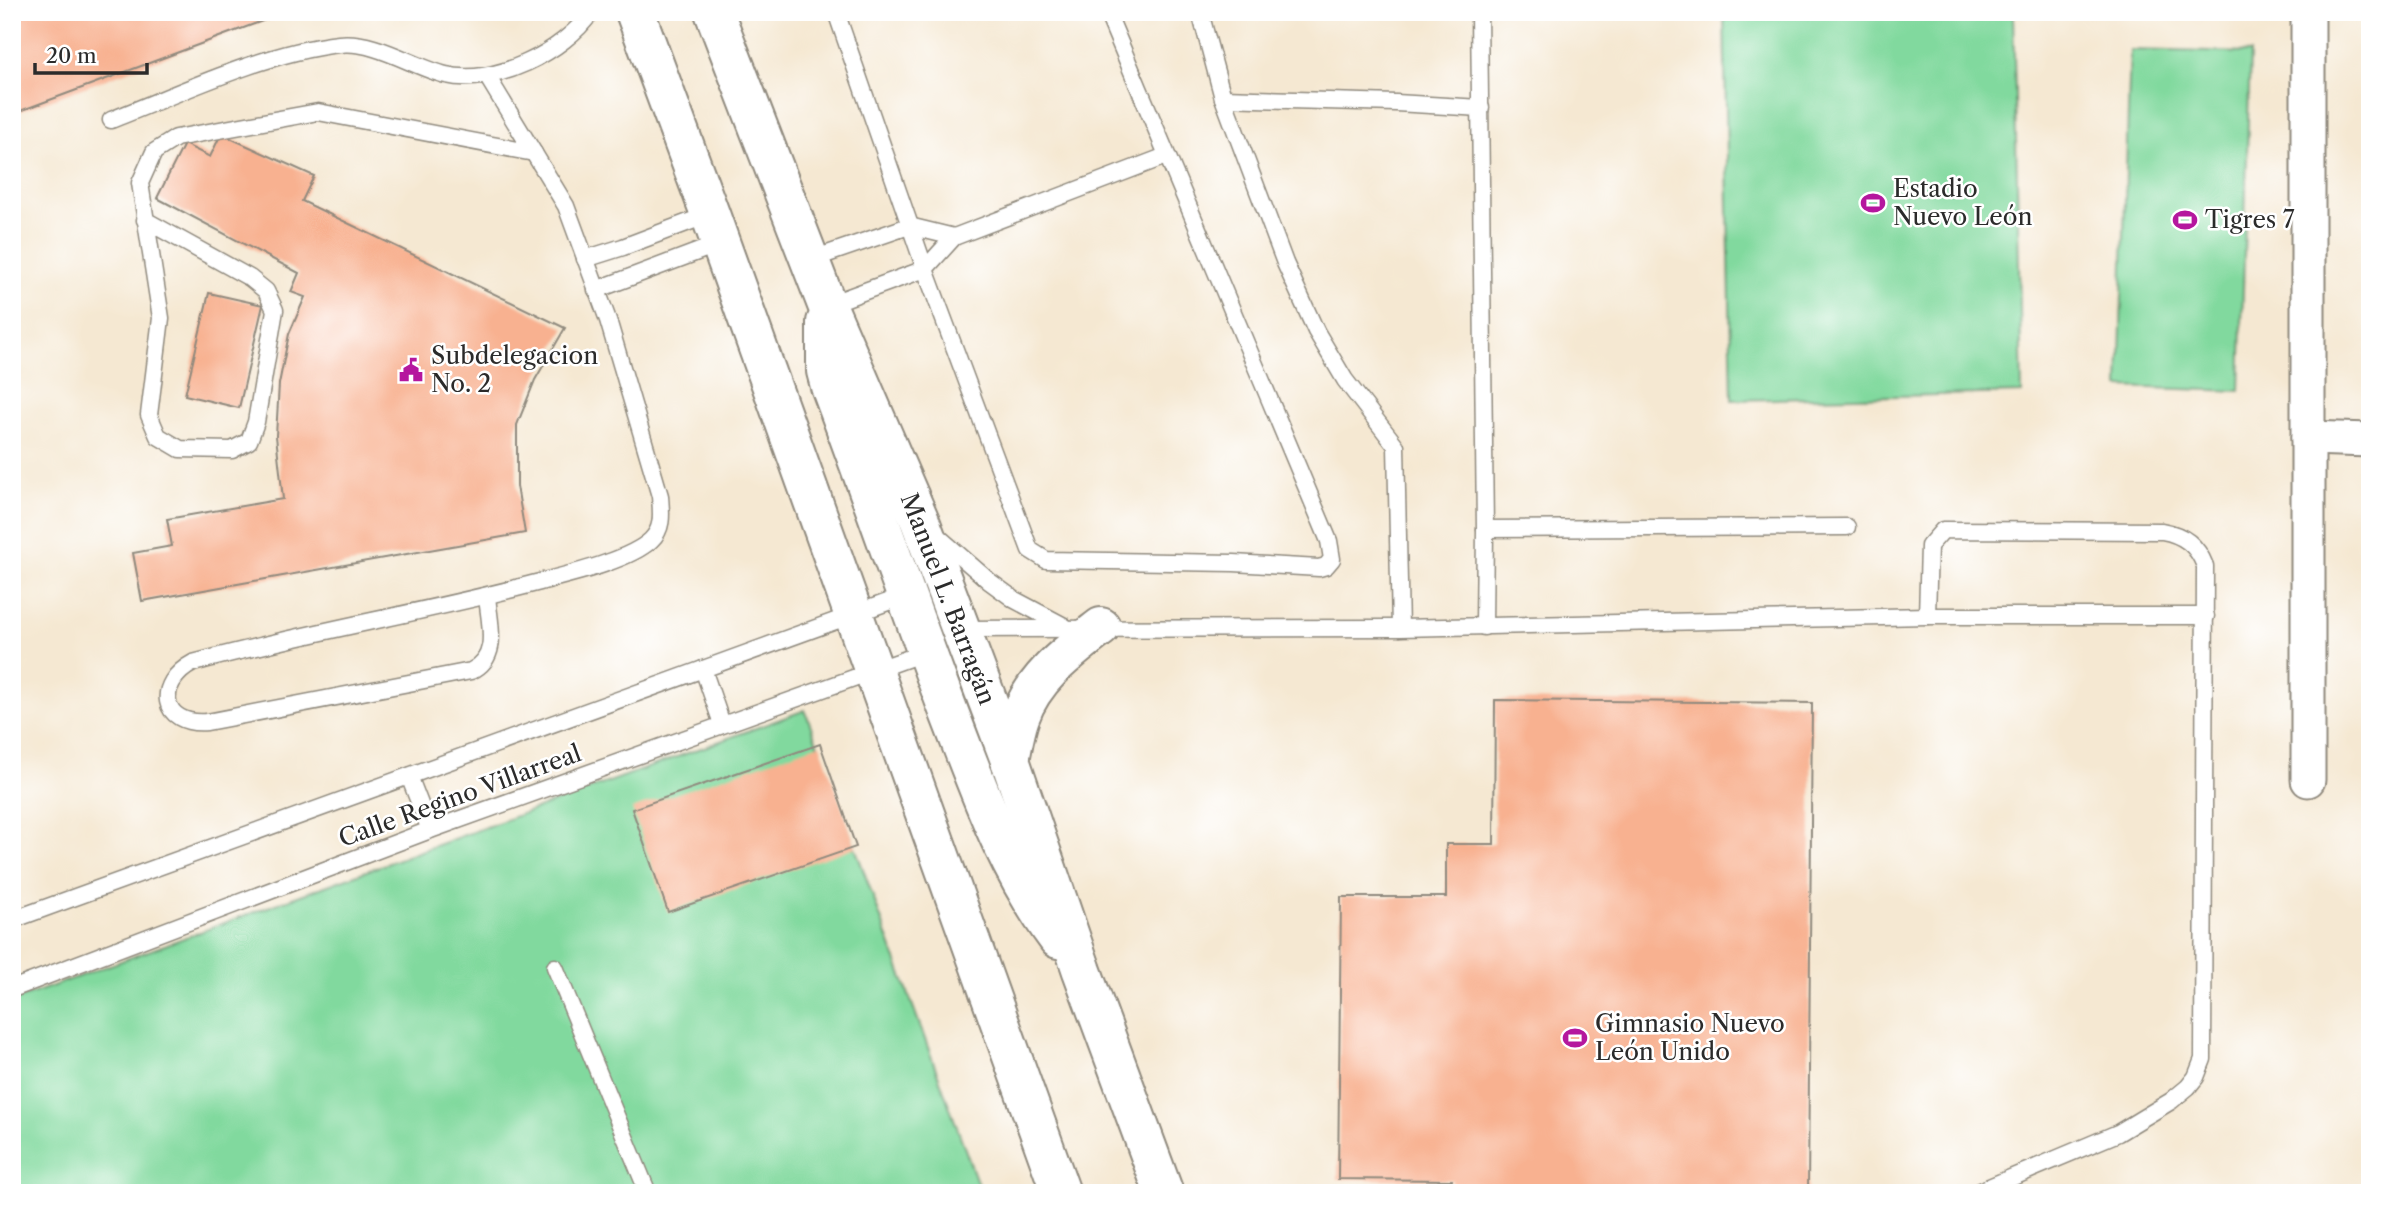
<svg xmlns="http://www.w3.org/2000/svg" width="2382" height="1205" font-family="'Libre Caslon Text',serif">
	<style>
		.green { fill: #81d99e; stroke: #568264; stroke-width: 2 }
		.building { fill: #f8b190 }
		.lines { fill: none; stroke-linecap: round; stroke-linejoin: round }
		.lane-casing { stroke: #908a7e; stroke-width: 19 }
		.street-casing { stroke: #908a7e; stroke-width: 37 }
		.highway-casing { stroke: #908a7e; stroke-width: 42 }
		.lane { stroke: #fff; stroke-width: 16 }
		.street { stroke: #fff; stroke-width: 33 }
		.highway { stroke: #fff; stroke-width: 38 }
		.labels { text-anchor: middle; stroke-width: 5; stroke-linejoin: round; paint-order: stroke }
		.poi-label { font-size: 24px; fill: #2b2b2b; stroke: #fff; text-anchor: start }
		.street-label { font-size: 24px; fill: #2b2b2b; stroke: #fff }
	</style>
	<rect width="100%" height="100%" fill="#fff"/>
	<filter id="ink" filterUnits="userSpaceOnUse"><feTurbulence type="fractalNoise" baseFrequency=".0143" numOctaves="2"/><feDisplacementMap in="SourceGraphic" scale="14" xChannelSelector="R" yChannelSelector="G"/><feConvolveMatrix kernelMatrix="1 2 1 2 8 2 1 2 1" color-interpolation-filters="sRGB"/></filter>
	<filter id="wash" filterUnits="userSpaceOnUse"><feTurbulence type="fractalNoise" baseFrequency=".00686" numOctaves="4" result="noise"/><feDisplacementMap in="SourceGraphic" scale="28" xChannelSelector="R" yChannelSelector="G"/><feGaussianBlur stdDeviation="1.57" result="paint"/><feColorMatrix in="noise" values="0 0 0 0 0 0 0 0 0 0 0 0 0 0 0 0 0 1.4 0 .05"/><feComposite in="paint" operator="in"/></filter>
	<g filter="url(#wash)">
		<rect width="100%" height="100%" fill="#f5e8d2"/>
		<g class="green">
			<path d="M1724 12H2013L2022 393 1732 400Z"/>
			<rect x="2137" y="12" width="108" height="4"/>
			<path d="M2130 50 2250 53 2240 391 2119 387Z"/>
			<path d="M805 710 981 1193H17L12 1179V1001Z"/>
		</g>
		<g id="blocks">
			<g class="building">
				<path d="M12 12H284V13L12 114Z"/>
				<path d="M221 134 314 176 302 201 565 328 535 380 517 425V486L525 533 142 601 133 553 172 546 167 519 283 499 276 436 279 384 289 334 305 297 291 292 299 273 157 198 184 144 210 157Z"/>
				<path d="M209 293 263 305 239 408 185 395Z"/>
				<path d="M1495 700 1812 703 1808 1193H1451L1452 1180 1338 1179 1341 897H1446V844H1494Z"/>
				<path d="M820 744 856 847 668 912 632 809Z"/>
			</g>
		</g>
	</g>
	<g filter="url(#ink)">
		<use href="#blocks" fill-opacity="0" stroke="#908a7e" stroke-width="2"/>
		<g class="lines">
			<g class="lane-casing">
				<g id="lane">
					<path d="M836 12 925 269 1030 550 1046 560 1234 563 1319 568 1326 566 1332 559 1329 541 1107 12"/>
					<path d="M1200 12 1223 98 1285 263 1316 331 1345 380 1396 446 1400 628"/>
					<path d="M1479 12 1485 529 1484 627"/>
					<path d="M1223 98 1396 103 1481 108"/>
					<path d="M111 120C180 93 266 52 339 44 376 40 413 67 446 75 494 87 565 51 591 12"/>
					<path d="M145 220 250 278 266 291 275 310 256 422 249 441 232 450 180 449 158 436 149 415 161 318 140 183 154 152 176 138 318 112 534 153"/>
					<path d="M585 259 623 247 710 214"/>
					<path d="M810 260 909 226 954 237"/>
					<path d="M596 290 721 243"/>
					<path d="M827 305 925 269 954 237 1166 156"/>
					<path d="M1485 529 1847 527"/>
					<path d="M935 534 989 581 1015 600 1064 626"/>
					<path d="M487 596C489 623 501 657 471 671L207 722C160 726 155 683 193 663 306 632 423 613 536 583 566 575 629 561 651 540 664 528 661 512 660 496L608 320 566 206 487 76"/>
					<path d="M1927 616 1929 546 1943 530 2162 531C2184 535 2197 545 2205 566L2203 1059 2196 1077 2188 1087 2171 1101 2118 1133 1975 1193"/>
					<path d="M962 629 1400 628 1927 616H2206"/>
					<path d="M703 669 722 724"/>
					<path d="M409 776 430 830"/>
					<path d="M12 920 907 595"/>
					<path d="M555 967 648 1193"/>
					<path d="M12 989 430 830 926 652"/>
				</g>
			</g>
			<g class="street-casing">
				<g id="street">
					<path d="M2308 438 2370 440"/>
					<path d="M2308 780V12"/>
				</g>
			</g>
			<g class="highway-casing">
				<g id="highway">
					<path d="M635 12 710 214 1061 1193"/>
					<path d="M714 12 827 305 920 521 1010 760 1082 971 1164 1193"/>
					<path d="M826 322V371L830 386C871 495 909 606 950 715 981 795 1006 869 1058 939"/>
					<path d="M1010 760C1013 746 1015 731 1020 717 1034 677 1069 652 1101 627"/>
				</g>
			</g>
			<use href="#lane" class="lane"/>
			<use href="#street" class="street"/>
			<use href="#highway" class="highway"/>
		</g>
	</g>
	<defs>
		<g id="stadium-bare" transform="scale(1.89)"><path d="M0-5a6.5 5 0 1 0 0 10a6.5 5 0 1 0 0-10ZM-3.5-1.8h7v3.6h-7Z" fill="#b5179e" stroke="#fff" stroke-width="2.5" paint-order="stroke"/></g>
		<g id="civic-bare" transform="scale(1.89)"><path d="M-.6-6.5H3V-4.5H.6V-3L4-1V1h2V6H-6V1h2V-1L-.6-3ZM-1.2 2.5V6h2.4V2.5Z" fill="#b5179e" stroke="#fff" stroke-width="2.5" paint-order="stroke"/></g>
	</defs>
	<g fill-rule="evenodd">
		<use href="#stadium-bare" x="1873" y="203"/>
		<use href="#stadium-bare" x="2185" y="220"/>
		<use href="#civic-bare" x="411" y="370"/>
		<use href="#stadium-bare" x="1575" y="1038"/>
	</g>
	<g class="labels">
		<g class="poi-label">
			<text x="1893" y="197">Estadio<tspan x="1893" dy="28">Nuevo León</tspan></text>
			<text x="2205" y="228">Tigres 7</text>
			<text x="431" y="364">Subdelegacion<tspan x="431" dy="28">No. 2</tspan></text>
			<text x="1595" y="1032">Gimnasio Nuevo<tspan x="1595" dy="28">León Unido</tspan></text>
		</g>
		<g class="street-label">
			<text transform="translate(948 599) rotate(69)" y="8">Manuel L. Barragán</text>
			<text transform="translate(460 796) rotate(-20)" y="8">Calle Regino Villarreal</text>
		</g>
	</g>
	<rect width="2382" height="1205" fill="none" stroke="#fff" stroke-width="42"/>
	<path d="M35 63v10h112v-10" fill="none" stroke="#2b2b2b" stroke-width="3.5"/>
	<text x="46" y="63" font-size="21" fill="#2b2b2b" stroke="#ffffff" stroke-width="5" paint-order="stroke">20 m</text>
</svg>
